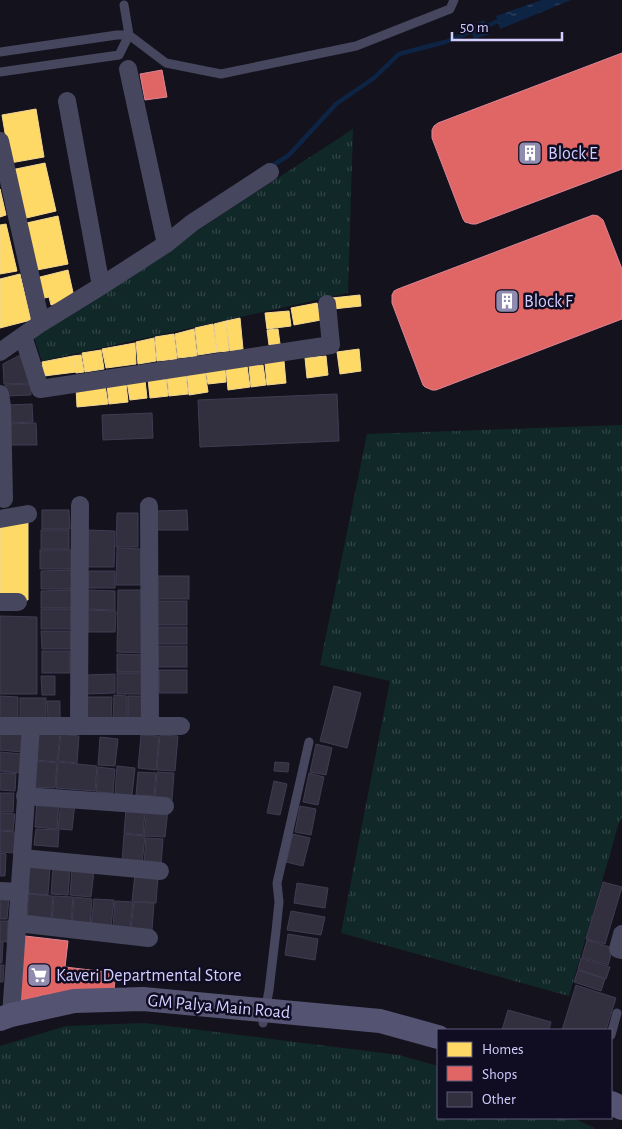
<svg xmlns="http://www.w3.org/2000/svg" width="622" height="1129" font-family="'Alegreya Sans',sans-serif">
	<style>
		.grass { fill: url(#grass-tufts) }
		.water { fill: url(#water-ripples) }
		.homes { fill: #ffd966; stroke: #f1d694 }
		.shops { fill: #e06666; stroke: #dc8594 }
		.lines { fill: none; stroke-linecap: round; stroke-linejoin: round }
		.stream { stroke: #0d2444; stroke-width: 4.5 }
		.building { fill: #32303f; stroke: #3f3c52 }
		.service { stroke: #46475e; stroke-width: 9 }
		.minor { stroke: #46475e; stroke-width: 18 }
		.secondary { stroke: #545371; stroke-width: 24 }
		.labels { text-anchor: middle; stroke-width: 5; stroke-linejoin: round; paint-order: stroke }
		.poi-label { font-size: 18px; fill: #d1ceff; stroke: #100d22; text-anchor: start }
		.street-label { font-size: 18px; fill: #d1ceff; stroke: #100d22 }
	</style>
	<defs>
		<pattern id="grass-tufts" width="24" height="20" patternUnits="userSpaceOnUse" patternTransform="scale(1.25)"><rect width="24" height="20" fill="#112828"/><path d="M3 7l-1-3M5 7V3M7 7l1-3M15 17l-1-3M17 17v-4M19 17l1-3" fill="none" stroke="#334648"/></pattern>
		<pattern id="water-ripples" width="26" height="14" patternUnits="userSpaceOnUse" patternTransform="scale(1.25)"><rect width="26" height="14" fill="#0d2444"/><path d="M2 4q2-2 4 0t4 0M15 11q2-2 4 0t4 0" fill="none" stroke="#2f4360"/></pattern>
	</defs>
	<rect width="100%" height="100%" fill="#14121d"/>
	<g class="grass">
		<path d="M353 129 348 293 42 361 34 337Z"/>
		<path d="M622 425V816L618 826 569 996 341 933 390 681 320 665 367 434Z"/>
		<path d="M144 1023 399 1055 438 1066V1118H573L595 1128 594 1129H0V1046L66 1026Z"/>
	</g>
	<g class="water">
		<path d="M542 0H571L500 29 496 16Z"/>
		<path d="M484 20 490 34 474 39 469 26Z"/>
	</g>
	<g class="homes">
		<path d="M36 109 44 157 10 163 2 115Z"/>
		<path d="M45 163 56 211 22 219 11 170Z"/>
		<path d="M0 189 6 215 0 217Z"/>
		<path d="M58 216 68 264 32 271 22 224Z"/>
		<path d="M6 224 17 271 0 274V225Z"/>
		<path d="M68 270 74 297 51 305 49 297 40 299 36 278Z"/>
		<path d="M20 274 31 320 0 328V279Z"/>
		<path d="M360 295 361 306 333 309 332 298Z"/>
		<path d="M317 303 321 320 294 325 291 308Z"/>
		<path d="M289 311 291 326 267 329 265 313Z"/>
		<path d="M240 318 243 349 230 351 226 321Z"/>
		<path d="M226 321 229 351 217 352 214 324Z"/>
		<path d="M213 324 217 352 198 355 195 328Z"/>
		<path d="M194 329 197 356 178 358 175 334Z"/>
		<path d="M278 329 280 344 269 345 267 330Z"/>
		<path d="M174 334 177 359 157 361 155 337Z"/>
		<path d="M154 338 156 361 138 364 136 342Z"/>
		<path d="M135 343 136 364 106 368 102 349Z"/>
		<path d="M359 349 361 371 340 374 337 352Z"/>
		<path d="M101 350 104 369 85 372 82 353Z"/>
		<path d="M81 355 84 372 76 373 73 356Z"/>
		<path d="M73 356 76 372 44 376 42 362Z"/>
		<path d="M326 356 328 375 307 378 305 358Z"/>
		<path d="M284 361 286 383 267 385 265 363Z"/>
		<path d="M263 365 266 385 251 387 249 366Z"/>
		<path d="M247 366 250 387 228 390 226 368Z"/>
		<path d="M225 369 226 382 208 384 206 371Z"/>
		<path d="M205 371 208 392 189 395 187 373Z"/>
		<path d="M186 374 188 394 169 396 167 376Z"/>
		<path d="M166 377 168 396 150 398 148 379Z"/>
		<path d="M145 380 147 398 130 400 127 382Z"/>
		<path d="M126 383 128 402 109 404 107 385Z"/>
		<path d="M105 385 108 404 77 407 76 388Z"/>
		<path d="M28 519V600H0V526Z"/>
	</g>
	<g class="shops">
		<path d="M622 53V169L476 224H472L465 222 463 219 432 138V130L434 126 438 123Z"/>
		<path d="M162 70 167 97 145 100 140 74Z"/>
		<path d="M593 215 598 216 603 220 622 269V319L436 390H432L425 387 423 385 392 303V295L394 291 398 289Z"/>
		<path d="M25 936 68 941 65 967 116 973 114 989 56 995 49 994V996L42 995 26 1002 19 1001Z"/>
	</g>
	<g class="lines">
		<g class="stream">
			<path d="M482 28 503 19"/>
			<path d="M270 167 289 155 336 104 374 78 399 54 445 42 475 30"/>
		</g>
	</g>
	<g class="building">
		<path d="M22 354 30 383 4 384 3 364Z"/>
		<path d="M31 384V395L6 396 5 385Z"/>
		<path d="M337 394 339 441 200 447 198 400Z"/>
		<path d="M32 404 33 422 8 423 7 405Z"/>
		<path d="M152 413 153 438 103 440 102 415Z"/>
		<path d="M36 423 37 445H10L9 424Z"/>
		<path d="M42 510H69L70 529H42Z"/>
		<path d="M187 510 188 530H155V511Z"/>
		<path d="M117 513H138V547H116Z"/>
		<rect x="41" y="530" width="28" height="19"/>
		<path d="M88 530 115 531 114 567H87Z"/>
		<path d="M117 548 141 549V585H116Z"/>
		<rect x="40" y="550" width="32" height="19"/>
		<path d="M72 570V589H41V571Z"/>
		<path d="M89 571H115V588H88Z"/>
		<rect x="155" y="576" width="34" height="23"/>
		<path d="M72 590V608H41V591Z"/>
		<path d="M88 590 115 591V610L88 609Z"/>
		<path d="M118 590H144L143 653 117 652Z"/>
		<rect x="156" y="601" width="31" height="24"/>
		<rect x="41" y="609" width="31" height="20"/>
		<path d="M88 610 116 611 115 632H88Z"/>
		<path d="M0 616 37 617V694H0Z"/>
		<rect x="156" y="627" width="31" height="17"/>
		<path d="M41 631H70L71 649H42Z"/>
		<rect x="157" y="646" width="30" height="21"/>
		<rect x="42" y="651" width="28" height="22"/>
		<path d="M117 654 143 655 142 672H117Z"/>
		<rect x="159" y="670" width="28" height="23"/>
		<rect x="117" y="673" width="27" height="21"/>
		<path d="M115 674V693L86 694 85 675Z"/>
		<path d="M41 676H55V695H42Z"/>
		<path d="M334 686 361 693 347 748 320 741Z"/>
		<path d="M114 695 127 696V720H113Z"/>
		<path d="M0 696 18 697V719H0Z"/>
		<path d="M128 696H146L145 722 128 721Z"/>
		<path d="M86 697H112L111 722 86 721Z"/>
		<rect x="20" y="698" width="26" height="20"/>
		<path d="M47 701H60V719H48Z"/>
		<path d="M0 730 23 732 22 752 0 750Z"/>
		<path d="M38 733 60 734 57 762 36 760Z"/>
		<path d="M61 734 79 736 77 763 58 761Z"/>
		<path d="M141 735 159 736 156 770 138 768Z"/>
		<path d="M160 735 178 736 175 771 157 770Z"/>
		<path d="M100 737 118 739 115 766 98 765Z"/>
		<path d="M316 744 332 748 326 775 310 772Z"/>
		<path d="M0 752 22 754 21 773 0 771Z"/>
		<path d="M37 761 57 763 55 788 35 787Z"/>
		<path d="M58 762 97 766 95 791 56 788Z"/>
		<path d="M275 762 289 763 288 772 274 771Z"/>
		<path d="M117 766 135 768 132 795 115 794Z"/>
		<path d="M98 767 115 769 113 793 96 792Z"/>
		<path d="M138 772 156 773 154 796 136 795Z"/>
		<path d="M157 772 174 773 172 800 155 798Z"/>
		<path d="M0 773H16L15 791 0 790Z"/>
		<path d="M309 773 324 777 318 805 303 802Z"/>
		<path d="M274 781 287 784 280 815 267 813Z"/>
		<path d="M0 793H14L13 812H0Z"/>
		<path d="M37 800 59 802 57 829 35 827Z"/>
		<path d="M61 802 75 803 72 830 58 829Z"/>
		<path d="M300 806 316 809 311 835 295 832Z"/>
		<path d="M147 807 168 809 165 837 144 836Z"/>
		<path d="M126 809 145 811 143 835 124 833Z"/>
		<path d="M0 813 15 814 13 831 0 830Z"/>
		<path d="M36 829 59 830 58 847 34 845Z"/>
		<path d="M0 831 16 832 14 853 0 852Z"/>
		<path d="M124 834 145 836 142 864 122 862Z"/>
		<path d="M293 834 310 838 303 866 286 862Z"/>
		<path d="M146 838 163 839 161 865 144 863Z"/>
		<path d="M0 853 6 854 5 876H0Z"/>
		<path d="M30 866 50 868 48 895 27 893Z"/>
		<path d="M53 868 70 869 68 895 51 894Z"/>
		<path d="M72 869 94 871 91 897 70 895Z"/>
		<path d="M135 874 158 876 156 903 132 901Z"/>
		<path d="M603 882 622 887 605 944 586 939Z"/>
		<path d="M297 883 328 888 325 908 294 903Z"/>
		<path d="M29 894 53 896 51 920 27 918Z"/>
		<path d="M54 896 73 897 71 922 52 921Z"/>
		<path d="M0 897 9 898 7 919H0Z"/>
		<path d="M74 897 92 899 90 925 72 923Z"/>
		<path d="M94 899 114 900 111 927 91 925Z"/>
		<path d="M115 901 133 902 130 928 113 927Z"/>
		<path d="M134 902 154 903 152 930 131 929Z"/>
		<path d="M291 911 325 917 321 935 287 930Z"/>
		<path d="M0 921H8L7 942 0 941Z"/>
		<path d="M288 934 318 939 315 960 285 955Z"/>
		<path d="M587 940 613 948 608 965 582 957Z"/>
		<path d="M0 942H3L2 963H0Z"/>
		<path d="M581 958 610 967 606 979 578 969Z"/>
		<path d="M0 965H4L3 982H0Z"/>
		<path d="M578 970 605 979 601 991 574 982Z"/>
		<path d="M576 985 616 998 606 1030H562Z"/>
		<path d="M508 1010 551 1022 549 1030H502Z"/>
	</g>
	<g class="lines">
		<g class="service">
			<path d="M124 5 129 35 166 63 221 74 356 46 450 9 454 0"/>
			<path d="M0 52 117 35H129"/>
			<path d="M0 72 119 55 129 35"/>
			<path d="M263 1023 269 990 276 931 279 902 277 883 309 742"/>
			<path d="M611 1035 617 1013"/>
		</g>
		<g class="minor">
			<path d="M128 69 166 244"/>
			<path d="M67 101 101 286"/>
			<path d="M0 141 41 323"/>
			<path d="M23 336 40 389 331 345 327 304"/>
			<path d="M0 352 41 323 101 286 166 244 192 223 270 172"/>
			<path d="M0 394 2 406 4 499"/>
			<path d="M149 506 150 726"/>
			<path d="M0 519 28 514"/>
			<path d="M0 602H18"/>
			<path d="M0 726H181"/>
			<path d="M79 726 80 505"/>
			<path d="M25 796 165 806"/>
			<path d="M22 858 160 871"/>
			<path d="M0 891 20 892"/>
			<path d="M17 923 149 938"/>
			<path d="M622 934 618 949 622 950"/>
			<path d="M11 1015 31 726"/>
		</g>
		<g class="secondary">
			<path d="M0 1019 11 1015 74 1001 143 999 380 1021 438 1037"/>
			<path d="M611 1103 622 1108"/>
		</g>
	</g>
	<defs>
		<g id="building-square" transform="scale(1.25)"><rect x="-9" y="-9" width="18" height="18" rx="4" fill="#8f8cb0" stroke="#100d22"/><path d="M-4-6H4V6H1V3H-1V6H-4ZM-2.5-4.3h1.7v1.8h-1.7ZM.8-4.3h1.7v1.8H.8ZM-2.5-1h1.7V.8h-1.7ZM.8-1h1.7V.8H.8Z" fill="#fff"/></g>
		<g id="supermarket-square" transform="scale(1.25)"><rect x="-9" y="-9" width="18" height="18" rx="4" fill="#8f8cb0" stroke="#100d22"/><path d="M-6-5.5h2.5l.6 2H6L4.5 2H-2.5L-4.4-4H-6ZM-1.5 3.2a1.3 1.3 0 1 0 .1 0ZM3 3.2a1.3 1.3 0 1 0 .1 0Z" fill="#fff"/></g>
	</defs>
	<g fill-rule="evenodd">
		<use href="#building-square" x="530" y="153"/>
		<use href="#building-square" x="507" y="301"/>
		<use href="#supermarket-square" x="39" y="975"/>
	</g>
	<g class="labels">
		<g class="poi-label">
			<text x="548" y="159">Block E</text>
			<text x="524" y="307">Block F</text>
			<text x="56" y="981">Kaveri Departmental Store</text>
		</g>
		<g class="street-label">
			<text transform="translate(219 1006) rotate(5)" y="6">GM Palya Main Road</text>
		</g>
	</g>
	<rect x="437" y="1029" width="175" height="90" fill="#100d22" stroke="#5d5a7a"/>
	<rect x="447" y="1042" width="25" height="15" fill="#ffd966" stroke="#5d5a7a"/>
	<text x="482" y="1054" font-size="15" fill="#d1ceff">Homes</text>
	<rect x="447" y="1066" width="25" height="15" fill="#e06666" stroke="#5d5a7a"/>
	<text x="482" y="1079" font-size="15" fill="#d1ceff">Shops</text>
	<rect x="447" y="1092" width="25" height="15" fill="#32303f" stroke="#5d5a7a"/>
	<text x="482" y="1104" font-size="15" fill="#d1ceff">Other</text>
	<path d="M452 32v8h110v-8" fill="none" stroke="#d1ceff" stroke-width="2.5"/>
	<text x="460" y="32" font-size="15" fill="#d1ceff" stroke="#100d22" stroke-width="4" paint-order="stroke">50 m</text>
</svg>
